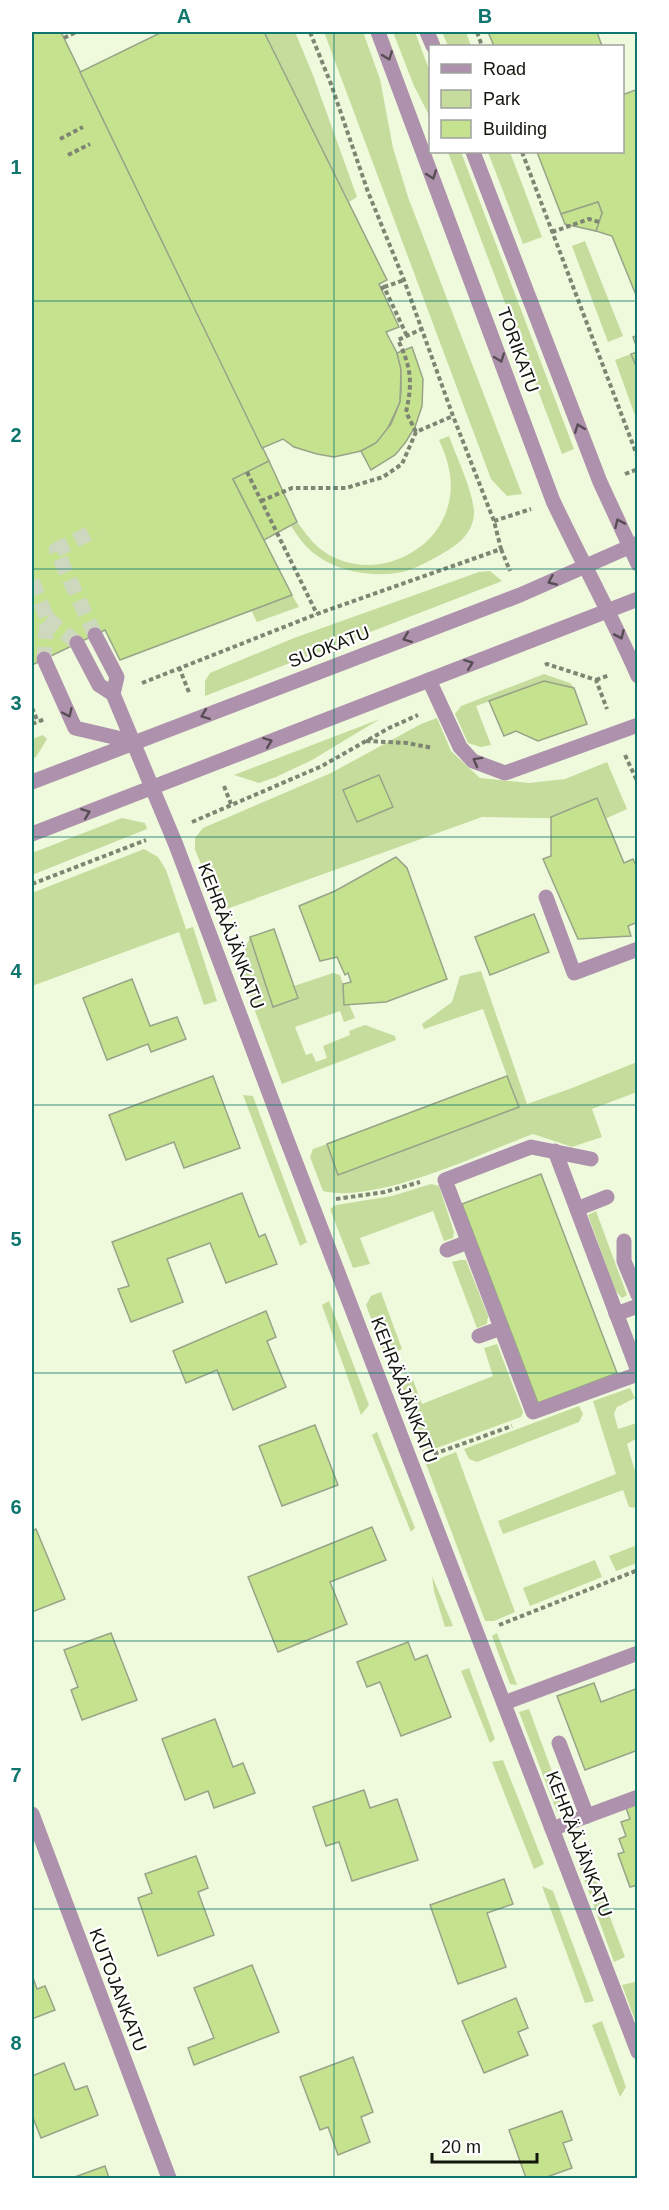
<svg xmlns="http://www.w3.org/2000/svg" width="669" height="2210" font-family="Arial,sans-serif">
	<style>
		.green { fill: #c5dc9d }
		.building { fill: #c5e38e; stroke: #98a388; stroke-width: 1.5 }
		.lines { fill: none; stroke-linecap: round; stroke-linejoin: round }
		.minor-tunnel { stroke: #ced8be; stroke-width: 15; stroke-dasharray: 15 8; stroke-linecap: butt }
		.path { stroke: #7e8572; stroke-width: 4; stroke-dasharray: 4.5 3; stroke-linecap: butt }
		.minor { stroke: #ae91ac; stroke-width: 15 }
		.oneway { stroke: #584d54 }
		.grid { fill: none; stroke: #0f766e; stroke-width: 1.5; stroke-opacity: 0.55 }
		.labels { text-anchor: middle; stroke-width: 4.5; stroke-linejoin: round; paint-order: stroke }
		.street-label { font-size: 18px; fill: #12160c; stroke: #fff }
		.neatline { fill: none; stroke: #0f766e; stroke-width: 2 }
		.grid-label { font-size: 20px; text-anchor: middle; font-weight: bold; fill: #0f766e }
	</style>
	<rect width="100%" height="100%" fill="#effadd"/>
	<g class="green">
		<path d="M264 32H295L313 75 357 197 349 202Z"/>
		<path d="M324 32H363L380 79 393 148 408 197 522 494 507 496 491 479Z"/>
		<path d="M393 32H415L430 72V117L414 86Z"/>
		<path d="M442 32H466L471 46H448Z"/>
		<path d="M448 152H461L574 449 562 454Z"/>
		<path d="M488 152H510L542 237 523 244Z"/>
		<path d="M585 241 623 336 608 342 572 246Z"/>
		<path d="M631 354 637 371V421L615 360Z"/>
		<path d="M449 436C456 456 475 495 474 515 472 535 456 546 440 555 429 561 415 569 402 572 372 578 335 572 311 551 303 544 297 535 291 526L297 522C304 531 310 540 318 547 362 585 437 559 449 502 454 479 448 460 439 440Z"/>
		<path d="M490 571 502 581 205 696V681L210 673 294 638 479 572Z"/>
		<path d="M292 595 299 607 257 622 251 610Z"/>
		<path d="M544 674 570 683 574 688 544 682 476 706 491 745 481 747 468 743 455 714 461 706Z"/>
		<path d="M437 718 451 751 480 778 529 783 565 779 607 762 627 809 605 819 482 817 221 911 195 850V838L203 828 331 773 421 724Z"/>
		<path d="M380 719 312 760 276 777 259 783 234 775Z"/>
		<path d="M43 735 47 739 36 757 32 759V739Z"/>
		<path d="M122 818 145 823 147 829 32 875V853Z"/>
		<path d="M144 849 158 857 166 870 186 929 193 927 217 1001 204 1005 179 932 32 986V893Z"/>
		<path d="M250 937 273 1007 298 998 294 986 333 973 340 975 343 984 344 1004H349L355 1018 344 1022 340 1011 295 1027 306 1055 312 1053 316 1062 327 1058 323 1046 350 1035 349 1031 365 1025 395 1036 396 1040 282 1084 238 965Z"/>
		<path d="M481 971 527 1104 572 1088 637 1062V1092L592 1109 602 1137 572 1147 533 1134C480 1154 377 1204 323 1191L310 1157 313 1149 327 1144 338 1174 507 1076 483 1009 424 1029 422 1024 452 1002 460 976Z"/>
		<path d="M243 1095 253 1096 307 1242 300 1246Z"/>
		<path d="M431 1184 439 1186 454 1232 453 1238 444 1241 433 1211 360 1238 370 1264 353 1268 330 1209 336 1205 392 1196Z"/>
		<path d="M596 1211 627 1295 622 1298 615 1290 588 1215Z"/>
		<path d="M460 1260H466L488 1316 487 1324 477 1328 452 1262Z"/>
		<path d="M381 1292 402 1349 393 1353 383 1350 366 1305 371 1296Z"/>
		<path d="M329 1301 369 1405 361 1415 322 1305Z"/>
		<path d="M497 1344 523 1412 521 1417 423 1453 397 1385 413 1380 422 1404 493 1376 484 1348Z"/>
		<path d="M630 1388 635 1398 617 1407 614 1414 618 1429 637 1423V1438L627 1444 637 1478V1508L629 1507 623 1490 503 1534 498 1521 616 1474 593 1401Z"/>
		<path d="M579 1406 583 1414 579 1422 477 1462 469 1459 464 1449Z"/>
		<path d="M377 1432 415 1528 411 1532 372 1435Z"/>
		<path d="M456 1452 515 1612 494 1621H485L426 1464Z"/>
		<path d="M637 1545V1563L616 1571 609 1556Z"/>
		<path d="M595 1560 602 1577 530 1606 523 1588Z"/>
		<path d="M432 1576 453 1626 445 1627 434 1591Z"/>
		<path d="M497 1633 517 1685 510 1684 492 1636Z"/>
		<path d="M469 1668 495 1739 490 1743 461 1671Z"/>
		<path d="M529 1709 567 1812H557L519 1712Z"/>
		<path d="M503 1760 544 1864 534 1869 492 1762Z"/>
		<path d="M588 1859 625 1957 614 1962 578 1862Z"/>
		<path d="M542 1886 553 1891 594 2001 585 2003Z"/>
		<path d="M635 1982 637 1989V2026L622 1985Z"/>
		<path d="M602 2021 626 2087 620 2097 592 2025Z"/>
	</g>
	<g class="building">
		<path d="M32 32H61L269 461 233 479 292 595 120 660 105 630 32 665Z"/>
		<path d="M162 32H264L387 280 379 284 399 327 386 332 397 353 401 369 400 402 385 434 376 443 361 451 334 457 317 454 294 447 283 439 262 448 80 72Z"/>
		<path d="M488 32H597L602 46H494Z"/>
		<path d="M638 89V300L612 236 596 231 602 213 598 202 561 214 537 152H622V95Z"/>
		<path d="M598 202 602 213 596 231 565 224 561 214Z"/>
		<path d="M638 335V351L633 337Z"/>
		<path d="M412 347 423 379 422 406 415 427 405 443 395 455 371 470 361 451 376 443 391 424 400 402 401 391V369L397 353Z"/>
		<path d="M638 352V371L631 354Z"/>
		<path d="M269 461 297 522 264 540 233 479Z"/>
		<path d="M544 681 574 688 587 724 538 741 516 731 504 736 489 701Z"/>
		<path d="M379 775 393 807 357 822 343 790Z"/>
		<path d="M597 798 624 863 633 859 638 870V922L628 926 631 936 578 939 543 859 551 856V817Z"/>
		<path d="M396 857 407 868 447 979 386 1002 344 1005 343 984 351 982 348 973 345 975 337 957 320 961 299 906 335 891Z"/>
		<path d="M534 914 549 952 490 975 475 937Z"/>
		<path d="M274 929 298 998 273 1007 250 937Z"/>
		<path d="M132 979 150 1026 177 1017 186 1039 151 1052 148 1044 107 1060 83 998Z"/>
		<path d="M213 1076 240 1148 184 1168 174 1142 126 1160 109 1115Z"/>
		<path d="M507 1076 519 1107 338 1175 327 1144Z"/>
		<path d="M541 1174 617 1373 538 1403 462 1204Z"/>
		<path d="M242 1193 259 1237 265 1234 277 1264 226 1283 210 1243 167 1259 183 1302 131 1322 118 1289 129 1286 112 1242Z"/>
		<path d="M266 1311 276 1337 267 1341 286 1387 233 1410 217 1370 186 1383 173 1351Z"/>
		<path d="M315 1425 338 1485 282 1506 259 1446Z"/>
		<path d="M372 1527 386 1560 330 1582 347 1624 278 1652 248 1577Z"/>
		<path d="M36 1529 65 1599 32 1612V1531Z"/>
		<path d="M111 1633 137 1700 82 1720 71 1690 78 1687 64 1650Z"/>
		<path d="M408 1642 415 1660 427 1655 451 1717 401 1736 380 1682 367 1687 357 1662Z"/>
		<path d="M594 1683 601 1702 638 1688V1750L585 1770 557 1696Z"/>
		<path d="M215 1719 233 1767 243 1763 255 1793 214 1808 208 1791 185 1800 162 1739Z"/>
		<path d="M364 1790 370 1808 397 1799 418 1860 352 1881 339 1842 326 1846 313 1807Z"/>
		<path d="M638 1804V1885L630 1887 618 1854 624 1852 619 1839 626 1836 621 1822 630 1819 626 1808Z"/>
		<path d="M196 1856 208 1888 198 1892 214 1935 158 1956 138 1898 152 1893 145 1874Z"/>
		<path d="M504 1879 513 1904 487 1913 506 1967 458 1984 430 1905Z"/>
		<path d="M252 1965 279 2032 194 2065 188 2048 214 2038 194 1988Z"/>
		<path d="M32 1975 37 1989 45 1986 55 2010 32 2019Z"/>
		<path d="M516 1998 528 2028 518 2032 528 2055 484 2073 462 2021Z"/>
		<path d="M353 2057 373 2112 361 2117 370 2142 338 2155 328 2127 320 2130 300 2077Z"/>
		<path d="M64 2063 75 2090 87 2086 98 2115 41 2138 32 2115V2076Z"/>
		<path d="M562 2111 572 2140 563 2143 572 2168 544 2178H526L509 2130Z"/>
		<path d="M105 2166 109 2178H72Z"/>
	</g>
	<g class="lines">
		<g class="minor-tunnel">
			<path d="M32 581 47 618 44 659"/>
			<path d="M47 618 77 643"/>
			<path d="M95 635 56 550 96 530"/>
		</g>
		<g class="path">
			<path d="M477 32 482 46"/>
			<path d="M64 38 76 32"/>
			<path d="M60 139 83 127"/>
			<path d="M522 152 638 458"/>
			<path d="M68 155 90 144"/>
			<path d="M552 232 589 219 599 222"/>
			<path d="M384 287 404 280"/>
			<path d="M381 289 384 287 407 336"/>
			<path d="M416 432 406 412C413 382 411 367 398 340L422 329"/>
			<path d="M247 472 317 614"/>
			<path d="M625 474 638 469"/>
			<path d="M261 501 292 488H346L383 477 402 464 416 432 453 416"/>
			<path d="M494 521 531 509"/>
			<path d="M501 549 510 571"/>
			<path d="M545 665 547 664 596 680 607 709"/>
			<path d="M179 667 190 695"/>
			<path d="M596 680 610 675"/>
			<path d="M142 683 317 614 501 549 494 521 453 416 404 280 368 192 331 84 310 32"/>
			<path d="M32 708 38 722"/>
			<path d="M32 724 45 719"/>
			<path d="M366 741 407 743 433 748"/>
			<path d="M625 755 638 783"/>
			<path d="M224 786 231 804"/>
			<path d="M192 822 322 766 389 728 418 715"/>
			<path d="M32 884 146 840"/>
			<path d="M336 1199 385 1192 420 1182"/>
			<path d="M434 1454 512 1426"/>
			<path d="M499 1625 638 1570"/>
		</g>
		<g class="minor">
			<path d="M378 32 553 501C581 560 612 616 638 676"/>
			<path d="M427 32 433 46"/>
			<path d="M473 152 600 482 638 564"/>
			<path d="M95 635 117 677 113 694"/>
			<path d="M77 643 99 685 113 694 176 845 285 1135 638 2052"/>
			<path d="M44 659 75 728 135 742"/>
			<path d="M429 680 460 747 473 761 505 773 638 725"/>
			<path d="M32 782 520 595 638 543"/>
			<path d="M32 834 638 599"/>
			<path d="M546 897 574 973 638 949"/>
			<path d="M555 1151 638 1371"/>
			<path d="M591 1159 531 1147 445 1180 533 1412 638 1374"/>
			<path d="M577 1209 607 1197"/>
			<path d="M624 1241V1261L638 1295"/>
			<path d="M447 1250 468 1242"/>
			<path d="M616 1314 638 1306"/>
			<path d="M479 1336 501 1328"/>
			<path d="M504 1703 638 1653"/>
			<path d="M559 1743 587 1816"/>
			<path d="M32 1814 169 2178"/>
			<path d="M552 1829 638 1797"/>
		</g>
	</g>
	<defs><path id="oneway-chevron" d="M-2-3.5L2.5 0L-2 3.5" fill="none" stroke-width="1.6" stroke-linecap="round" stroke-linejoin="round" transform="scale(1.5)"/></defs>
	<g class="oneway">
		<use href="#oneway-chevron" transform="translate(388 56) rotate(69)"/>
		<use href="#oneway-chevron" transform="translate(432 175) rotate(70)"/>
		<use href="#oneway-chevron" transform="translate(500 358) rotate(70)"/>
		<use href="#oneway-chevron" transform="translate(579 428) rotate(-111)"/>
		<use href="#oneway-chevron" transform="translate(619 523) rotate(-114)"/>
		<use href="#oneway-chevron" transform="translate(552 581) rotate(156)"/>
		<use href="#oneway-chevron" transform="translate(620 635) rotate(66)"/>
		<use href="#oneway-chevron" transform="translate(407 638) rotate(159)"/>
		<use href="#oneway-chevron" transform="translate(469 664) rotate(-21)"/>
		<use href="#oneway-chevron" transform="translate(68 713) rotate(65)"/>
		<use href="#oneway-chevron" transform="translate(205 715) rotate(159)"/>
		<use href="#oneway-chevron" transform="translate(268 742) rotate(-21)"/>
		<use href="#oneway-chevron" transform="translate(477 761) rotate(-151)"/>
		<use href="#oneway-chevron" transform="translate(86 813) rotate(-21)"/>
	</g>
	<path class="grid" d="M334 32V2178M32 301H638M32 569H638M32 837H638M32 1105H638M32 1373H638M32 1641H638M32 1909H638"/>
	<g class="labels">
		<g class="street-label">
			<text transform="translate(518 350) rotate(70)" y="6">TORIKATU</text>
			<text transform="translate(329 647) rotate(-21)" y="6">SUOKATU</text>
			<text transform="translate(231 936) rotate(69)" y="6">KEHRÄÄJÄNKATU</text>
			<text transform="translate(404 1390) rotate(69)" y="6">KEHRÄÄJÄNKATU</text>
			<text transform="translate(579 1844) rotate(69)" y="6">KEHRÄÄJÄNKATU</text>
			<text transform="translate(118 1990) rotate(69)" y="6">KUTOJANKATU</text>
		</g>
	</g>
	<rect width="669" height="2210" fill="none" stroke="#ffffff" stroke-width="66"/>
	<rect x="429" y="45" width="195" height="108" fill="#ffffff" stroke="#a0a29e" stroke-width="1.5"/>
	<rect x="441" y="64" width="30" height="9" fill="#ae91ac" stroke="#a0a29e" stroke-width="1.5"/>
	<text x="483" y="75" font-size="18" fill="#12160c">Road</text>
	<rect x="441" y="90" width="30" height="18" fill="#c5dc9d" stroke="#a0a29e" stroke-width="1.5"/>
	<text x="483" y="105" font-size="18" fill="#12160c">Park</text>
	<rect x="441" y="120" width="30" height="18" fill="#c5e38e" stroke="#a0a29e" stroke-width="1.5"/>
	<text x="483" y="135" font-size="18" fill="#12160c">Building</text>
	<path d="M432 2153v9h105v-9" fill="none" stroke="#12160c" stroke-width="3"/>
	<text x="441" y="2153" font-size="18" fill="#12160c" stroke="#ffffff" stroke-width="4.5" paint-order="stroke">20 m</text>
	<rect x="33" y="33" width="603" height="2144" class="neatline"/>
	<g class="grid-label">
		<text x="184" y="23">A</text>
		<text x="485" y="23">B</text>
		<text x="16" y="174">1</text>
		<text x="16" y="442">2</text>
		<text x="16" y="710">3</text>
		<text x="16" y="978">4</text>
		<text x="16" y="1246">5</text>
		<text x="16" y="1514">6</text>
		<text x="16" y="1782">7</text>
		<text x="16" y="2050">8</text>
	</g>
</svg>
